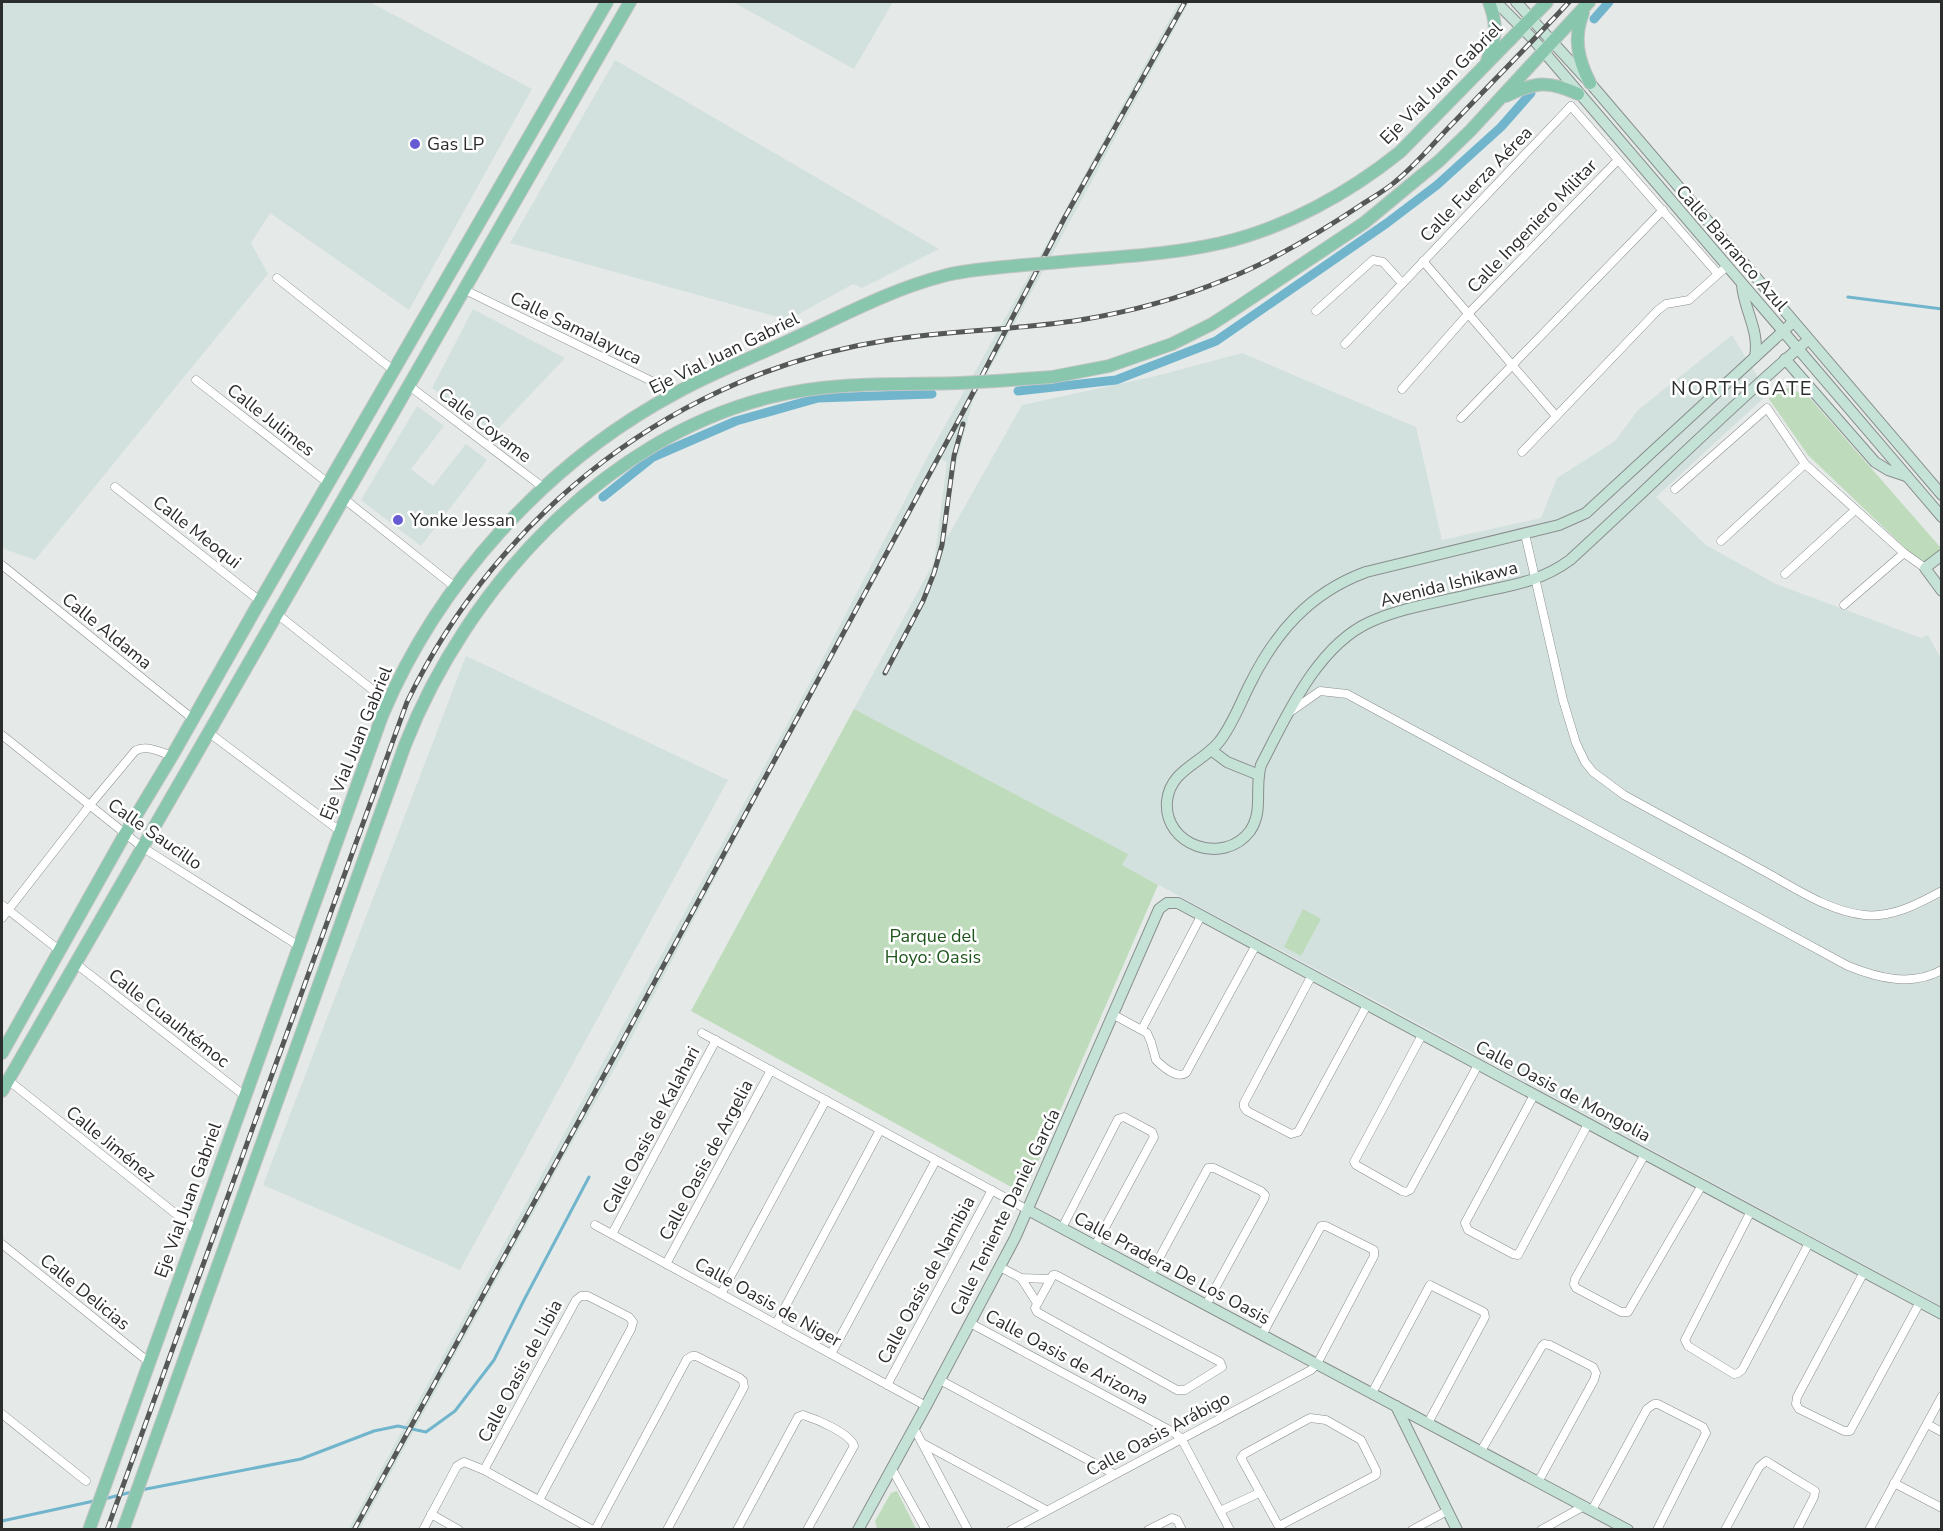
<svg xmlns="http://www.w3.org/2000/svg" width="1943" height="1531" font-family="'Nunito Sans',sans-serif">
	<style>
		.built { fill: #d3e1de }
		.green { fill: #bedcbb }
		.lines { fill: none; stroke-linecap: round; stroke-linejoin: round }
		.stream { stroke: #71b5cd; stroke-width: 3 }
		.canal { stroke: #71b5cd; stroke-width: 9 }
		.street-casing { stroke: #8a8e8e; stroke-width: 9 }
		.secondary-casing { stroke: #8a8e8e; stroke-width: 12 }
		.primary-casing { stroke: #c4c4c4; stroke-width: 14 }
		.street { stroke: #fff; stroke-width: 8 }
		.secondary { stroke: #c4e3d6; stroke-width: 10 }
		.primary { stroke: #88c7ad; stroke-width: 12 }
		.rail-casing { stroke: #555857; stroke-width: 5 }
		.rail { stroke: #fff; stroke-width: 3; stroke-dasharray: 9; stroke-linecap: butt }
		.primary-bridge-casing { stroke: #c4c4c4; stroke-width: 14; stroke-linecap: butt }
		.primary-bridge { stroke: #88c7ad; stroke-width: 12 }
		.poi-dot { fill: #675bd4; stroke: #fff; stroke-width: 2 }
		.labels { text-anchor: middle; stroke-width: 5; stroke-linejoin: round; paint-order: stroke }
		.street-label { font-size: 18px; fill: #2b2d2c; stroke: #fff }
		.poi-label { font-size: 18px; fill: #2b2d2c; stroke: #fff; text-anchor: start }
		.park-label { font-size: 18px; fill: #1e551b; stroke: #fff }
		.neighbourhood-label { font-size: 20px; letter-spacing: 1.5px; fill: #2c2f2e; stroke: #fff }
	</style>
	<rect width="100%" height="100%" fill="#e5e9e8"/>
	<g class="built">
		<path d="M2 2H370L532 89 409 310 270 213 251 243 268 274 35 560 2 548Z"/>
		<path d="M733 2H893L854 69Z"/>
		<path d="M1179 2H1189L973 400 956 464 949 500 947 538 1022 405 1156 376 1242 353 1416 427 1442 540 1541 518 1557 478 1615 441 1638 410 1732 335 1768 394 1656 497 1706 545 1776 584 1921 638 1928 635 1941 659V1306L1380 1003 1121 865 1127 854 854 709 934 562 947 462 941 459 751 810 622 1056 565 1155 360 1529 348 1530 814 675 929 454 1046 245Z"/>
		<path d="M615 60 939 249 862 288 853 284 788 320 510 243Z"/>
		<path d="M473 309 565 358 494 433 432 388Z"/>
		<path d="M417 406 444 426 411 469 433 486 466 444 487 460 421 546 361 500Z"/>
		<path d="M466 656 728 780 460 1270 263 1185Z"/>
	</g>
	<g class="green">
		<path d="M1789 388 1808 396 1941 548 1924 566 1808 455 1769 399 1772 391Z"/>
		<path d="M854 709 1128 854 1122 865 1158 885 1024 1194 691 1011Z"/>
		<path d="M1303 909 1321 919 1301 956 1284 947Z"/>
		<path d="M897 1491 916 1529H877L875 1521 891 1493Z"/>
	</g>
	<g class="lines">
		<g class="stream">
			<path d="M1848 297 1942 309"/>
			<path d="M141 1490 301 1459 374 1431 398 1426 426 1432 455 1411 494 1360 524 1300 589 1177"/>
			<path d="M104 1499 132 1492"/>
			<path d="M2 1521 94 1501"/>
		</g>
		<g class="canal">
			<path d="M1594 19 1609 2"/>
			<path d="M1018 391 1116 380 1216 341 1387 223 1437 185 1501 127 1531 93"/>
			<path d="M603 497 653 457 736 421 818 398 932 394"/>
		</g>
		<g class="street-casing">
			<g id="street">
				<path d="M1571 106 1718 274"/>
				<path d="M1423 261 1556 416"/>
				<path d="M277 278 393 370"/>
				<path d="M463 289 676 393"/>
				<path d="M1316 311 1373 260 1383 262 1402 283"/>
				<path d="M1345 344 1571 106"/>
				<path d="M196 380 328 483"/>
				<path d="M408 385 544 488"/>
				<path d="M1402 389 1468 314 1618 160"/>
				<path d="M1461 418 1663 210"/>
				<path d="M1522 452 1658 310 1666 304 1689 300 1726 267"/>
				<path d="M115 487 260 601"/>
				<path d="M1675 489 1767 408 1805 464 1904 553 1925 568"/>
				<path d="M343 498 455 587"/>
				<path d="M1525 534 1563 700 1576 743 1585 762 1593 772 1624 795C1669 820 1715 844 1760 869 1792 886 1827 911 1864 915 1892 918 1918 904 1942 891"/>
				<path d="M1721 541 1805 464"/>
				<path d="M2 565 193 719"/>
				<path d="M1785 574 1855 510"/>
				<path d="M1844 605 1904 553"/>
				<path d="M277 614 388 702"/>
				<path d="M1290 712 1320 691 1347 694 1848 966C1878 978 1911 987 1942 970"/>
				<path d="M208 732 340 831"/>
				<path d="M2 735 142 847 299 946"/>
				<path d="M2 905 59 950"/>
				<path d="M2 918 90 805 135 751C147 744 160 752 172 756"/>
				<path d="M75 963 245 1096"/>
				<path d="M1312 975 1244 1103V1107L1247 1111 1291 1134 1298 1132 1367 1005"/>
				<path d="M1114 1015 1147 1033 1151 1042 1156 1060C1163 1067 1177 1079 1186 1073L1256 945"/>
				<path d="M1142 1029 1201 916"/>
				<path d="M702 1033 1028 1210"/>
				<path d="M1422 1035 1354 1162 1356 1165 1402 1191 1406 1192 1410 1190 1478 1065"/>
				<path d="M8 1080 196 1230"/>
				<path d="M1534 1095 1465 1223 1468 1230 1513 1254 1518 1255 1588 1124"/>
				<path d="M1645 1154 1575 1279 1574 1284 1576 1288 1621 1312H1628L1702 1185"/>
				<path d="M1751 1211 1685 1340 1688 1346 1734 1374 1738 1373 1742 1370 1809 1243"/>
				<path d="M595 1225 926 1406"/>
				<path d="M1062 1228 1118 1119 1124 1117 1152 1132 1154 1137 1095 1246"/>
				<path d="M612 1234 716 1040"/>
				<path d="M2 1244 150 1363"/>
				<path d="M666 1264 771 1070"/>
				<path d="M1000 1267 1021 1278 1050 1279"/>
				<path d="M1864 1272 1797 1397 1796 1404 1799 1409 1844 1431H1850L1920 1302"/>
				<path d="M1053 1275H1056L1220 1362 1222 1367 1185 1390H1177L1037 1312 1035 1308Z"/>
				<path d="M1150 1275 1208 1168H1214L1261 1191 1265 1195 1264 1199 1206 1305"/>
				<path d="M1021 1278 1037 1303"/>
				<path d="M721 1294 826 1100"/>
				<path d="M970 1323 1173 1432 1181 1438 1230 1530"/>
				<path d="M776 1324 880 1130"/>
				<path d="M831 1354 936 1160"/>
				<path d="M940 1380 1114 1474"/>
				<path d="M887 1385 992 1190"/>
				<path d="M1372 1393 1430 1285 1484 1312 1485 1317 1428 1423"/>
				<path d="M2 1414 86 1481"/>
				<path d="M1310 1418 1326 1420 1361 1440 1376 1470V1475L1281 1525H1278L1241 1458 1244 1454Z"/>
				<path d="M1927 1424 1942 1432"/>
				<path d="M914 1428 968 1530"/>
				<path d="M922 1443 1046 1510"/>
				<path d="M1481 1451 1542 1346 1544 1344 1550 1345 1593 1367 1596 1373 1594 1380 1538 1482"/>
				<path d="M892 1469 926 1530"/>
				<path d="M484 1470 576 1300 581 1296H588L629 1317 633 1322 631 1329 539 1500"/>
				<path d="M1894 1483 1942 1508"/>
				<path d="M1592 1510 1647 1409 1654 1404H1658L1703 1427 1706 1433 1657 1530"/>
				<path d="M1220 1511 1259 1493"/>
				<path d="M431 1514 459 1530"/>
				<path d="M423 1530 457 1466 464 1462 484 1470 593 1530"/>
				<path d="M595 1530 687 1359 692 1356H696L740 1378 743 1381 744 1387 667 1530"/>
				<path d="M737 1530 798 1417 803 1415C816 1419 850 1433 854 1446L807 1530"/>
				<path d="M1011 1530 1311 1370 1317 1364 1374 1256V1250L1326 1226H1321L1262 1335"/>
				<path d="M1148 1530 1172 1518 1177 1520 1182 1530"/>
				<path d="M1412 1530 1447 1511"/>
				<path d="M1541 1530 1584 1506"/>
				<path d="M1725 1530 1759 1467 1766 1461 1815 1491 1814 1497 1797 1530"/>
				<path d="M1869 1530 1942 1396"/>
			</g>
		</g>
		<g class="secondary-casing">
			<g id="secondary">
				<path d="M1496 2 1533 39 1942 517"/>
				<path d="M1516 2 1590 83 1942 495"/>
				<path d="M1742 285C1744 310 1760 331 1755 357"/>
				<path d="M1793 322 1586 513 1559 525 1366 572C1309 593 1275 633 1249 686 1240 704 1232 726 1219 742 1202 763 1170 770 1167 801 1163 846 1224 866 1250 831 1264 811 1254 787 1261 765 1287 715 1317 646 1370 622 1403 607 1441 602 1476 593 1512 585 1540 582 1570 560 1650 487 1726 410 1808 340"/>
				<path d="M1785 359 1875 462 1888 470 1906 476"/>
				<path d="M1942 555 1925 568 1942 591"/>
				<path d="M1211 750 1227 762 1259 775"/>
				<path d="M1028 1210 1628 1530"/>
				<path d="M1396 1406 1457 1530"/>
				<path d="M858 1530 926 1406 1015 1238 1159 909 1167 903H1178L1942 1314"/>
			</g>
		</g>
		<g class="primary-casing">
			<g id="primary">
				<path d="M1583 13C1573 38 1578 59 1590 83"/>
				<path d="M1487 61C1496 37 1498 26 1489 2"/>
				<path d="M1506 96C1535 82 1548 80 1578 94"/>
				<path d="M1061 262C1114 257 1168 255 1221 243 1286 228 1349 193 1400 152L1547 2"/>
				<path d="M996 381 1052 377 1109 366 1172 344 1212 324 1238 307 1364 223 1439 161 1471 130 1589 2"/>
				<path d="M2 1053 125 834 172 756 260 601 607 2"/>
				<path d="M2 1091 630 2"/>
				<path d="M89 1530 382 716C438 582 548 461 676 393 712 373 751 358 788 341 838 318 889 290 943 276 969 269 997 268 1024 265"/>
				<path d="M123 1530 405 745C466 589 604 438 771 397 832 381 898 385 960 383"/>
			</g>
		</g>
		<use href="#street" class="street"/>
		<use href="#secondary" class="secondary"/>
		<use href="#primary" class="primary"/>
		<g class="rail-casing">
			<g id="rail">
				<path d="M885 673 923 601 934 573 942 545 954 456 963 424"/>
				<path d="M107 1530 407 702C500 511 677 372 889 340 952 330 1017 330 1080 320 1129 312 1178 299 1224 280 1271 262 1319 233 1361 205 1373 197 1386 190 1396 181 1418 163 1436 140 1456 120 1494 80 1532 42 1569 2"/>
				<path d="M354 1530 614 1057 963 412 1065 217 1185 2"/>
			</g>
		</g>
		<use href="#rail" class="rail"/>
		<g class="primary-bridge-casing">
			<g id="primary-bridge">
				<path d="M1024 265 1061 262"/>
				<path d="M960 383 996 381"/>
			</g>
		</g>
		<use href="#primary-bridge" class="primary-bridge"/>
	</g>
	<g class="poi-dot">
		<circle cx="415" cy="144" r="6"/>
		<circle cx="398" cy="520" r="6"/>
	</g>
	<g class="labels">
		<g class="street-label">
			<text transform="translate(1441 83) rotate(-45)" y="6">Eje Vial Juan Gabriel</text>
			<text transform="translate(1476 184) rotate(-46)" y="6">Calle Fuerza Aérea</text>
			<text transform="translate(1532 226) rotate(-46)" y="6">Calle Ingeniero Militar</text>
			<text transform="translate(1732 248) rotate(49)" y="6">Calle Barranco Azul</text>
			<text transform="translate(576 328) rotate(26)" y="6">Calle Samalayuca</text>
			<text transform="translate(724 353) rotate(-26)" y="6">Eje Vial Juan Gabriel</text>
			<text transform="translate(271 420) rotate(38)" y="6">Calle Julimes</text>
			<text transform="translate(485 425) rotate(37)" y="6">Calle Coyame</text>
			<text transform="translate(197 532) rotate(38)" y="6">Calle Meoqui</text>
			<text transform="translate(1449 584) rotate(-14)" y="6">Avenida Ishikawa</text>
			<text transform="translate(107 631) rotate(39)" y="6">Calle Aldama</text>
			<text transform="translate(356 743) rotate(-68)" y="6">Eje Vial Juan Gabriel</text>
			<text transform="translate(155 834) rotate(35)" y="6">Calle Saucillo</text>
			<text transform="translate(169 1018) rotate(38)" y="6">Calle Cuauhtémoc</text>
			<text transform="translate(1563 1091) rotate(28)" y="6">Calle Oasis de Mongolia</text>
			<text transform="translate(651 1130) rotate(-62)" y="6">Calle Oasis de Kalahari</text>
			<text transform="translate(111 1144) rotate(39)" y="6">Calle Jiménez</text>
			<text transform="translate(706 1160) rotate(-62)" y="6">Calle Oasis de Argelia</text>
			<text transform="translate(188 1200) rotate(-70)" y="6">Eje Vial Juan Gabriel</text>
			<text transform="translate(1005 1212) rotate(-64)" y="6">Calle Teniente Daniel García</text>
			<text transform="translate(1172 1268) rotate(28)" y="6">Calle Pradera De Los Oasis</text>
			<text transform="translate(926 1280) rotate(-62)" y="6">Calle Oasis de Namibia</text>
			<text transform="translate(85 1292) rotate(39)" y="6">Calle Delicias</text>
			<text transform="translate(768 1302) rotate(29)" y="6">Calle Oasis de Niger</text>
			<text transform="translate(1067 1357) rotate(28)" y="6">Calle Oasis de Arizona</text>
			<text transform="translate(520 1371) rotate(-62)" y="6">Calle Oasis de Libia</text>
			<text transform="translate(1158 1434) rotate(-28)" y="6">Calle Oasis Arábigo</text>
		</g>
		<g class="poi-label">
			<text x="427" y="150">Gas LP</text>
			<text x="410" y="526">Yonke Jessan</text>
		</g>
		<g class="park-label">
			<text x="933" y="942">Parque del<tspan x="933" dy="21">Hoyo: Oasis</tspan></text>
		</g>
		<g class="neighbourhood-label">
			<text x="1742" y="395">NORTH GATE</text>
		</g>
	</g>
	<rect width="1943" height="1531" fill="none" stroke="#2b2d2c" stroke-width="6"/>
</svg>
